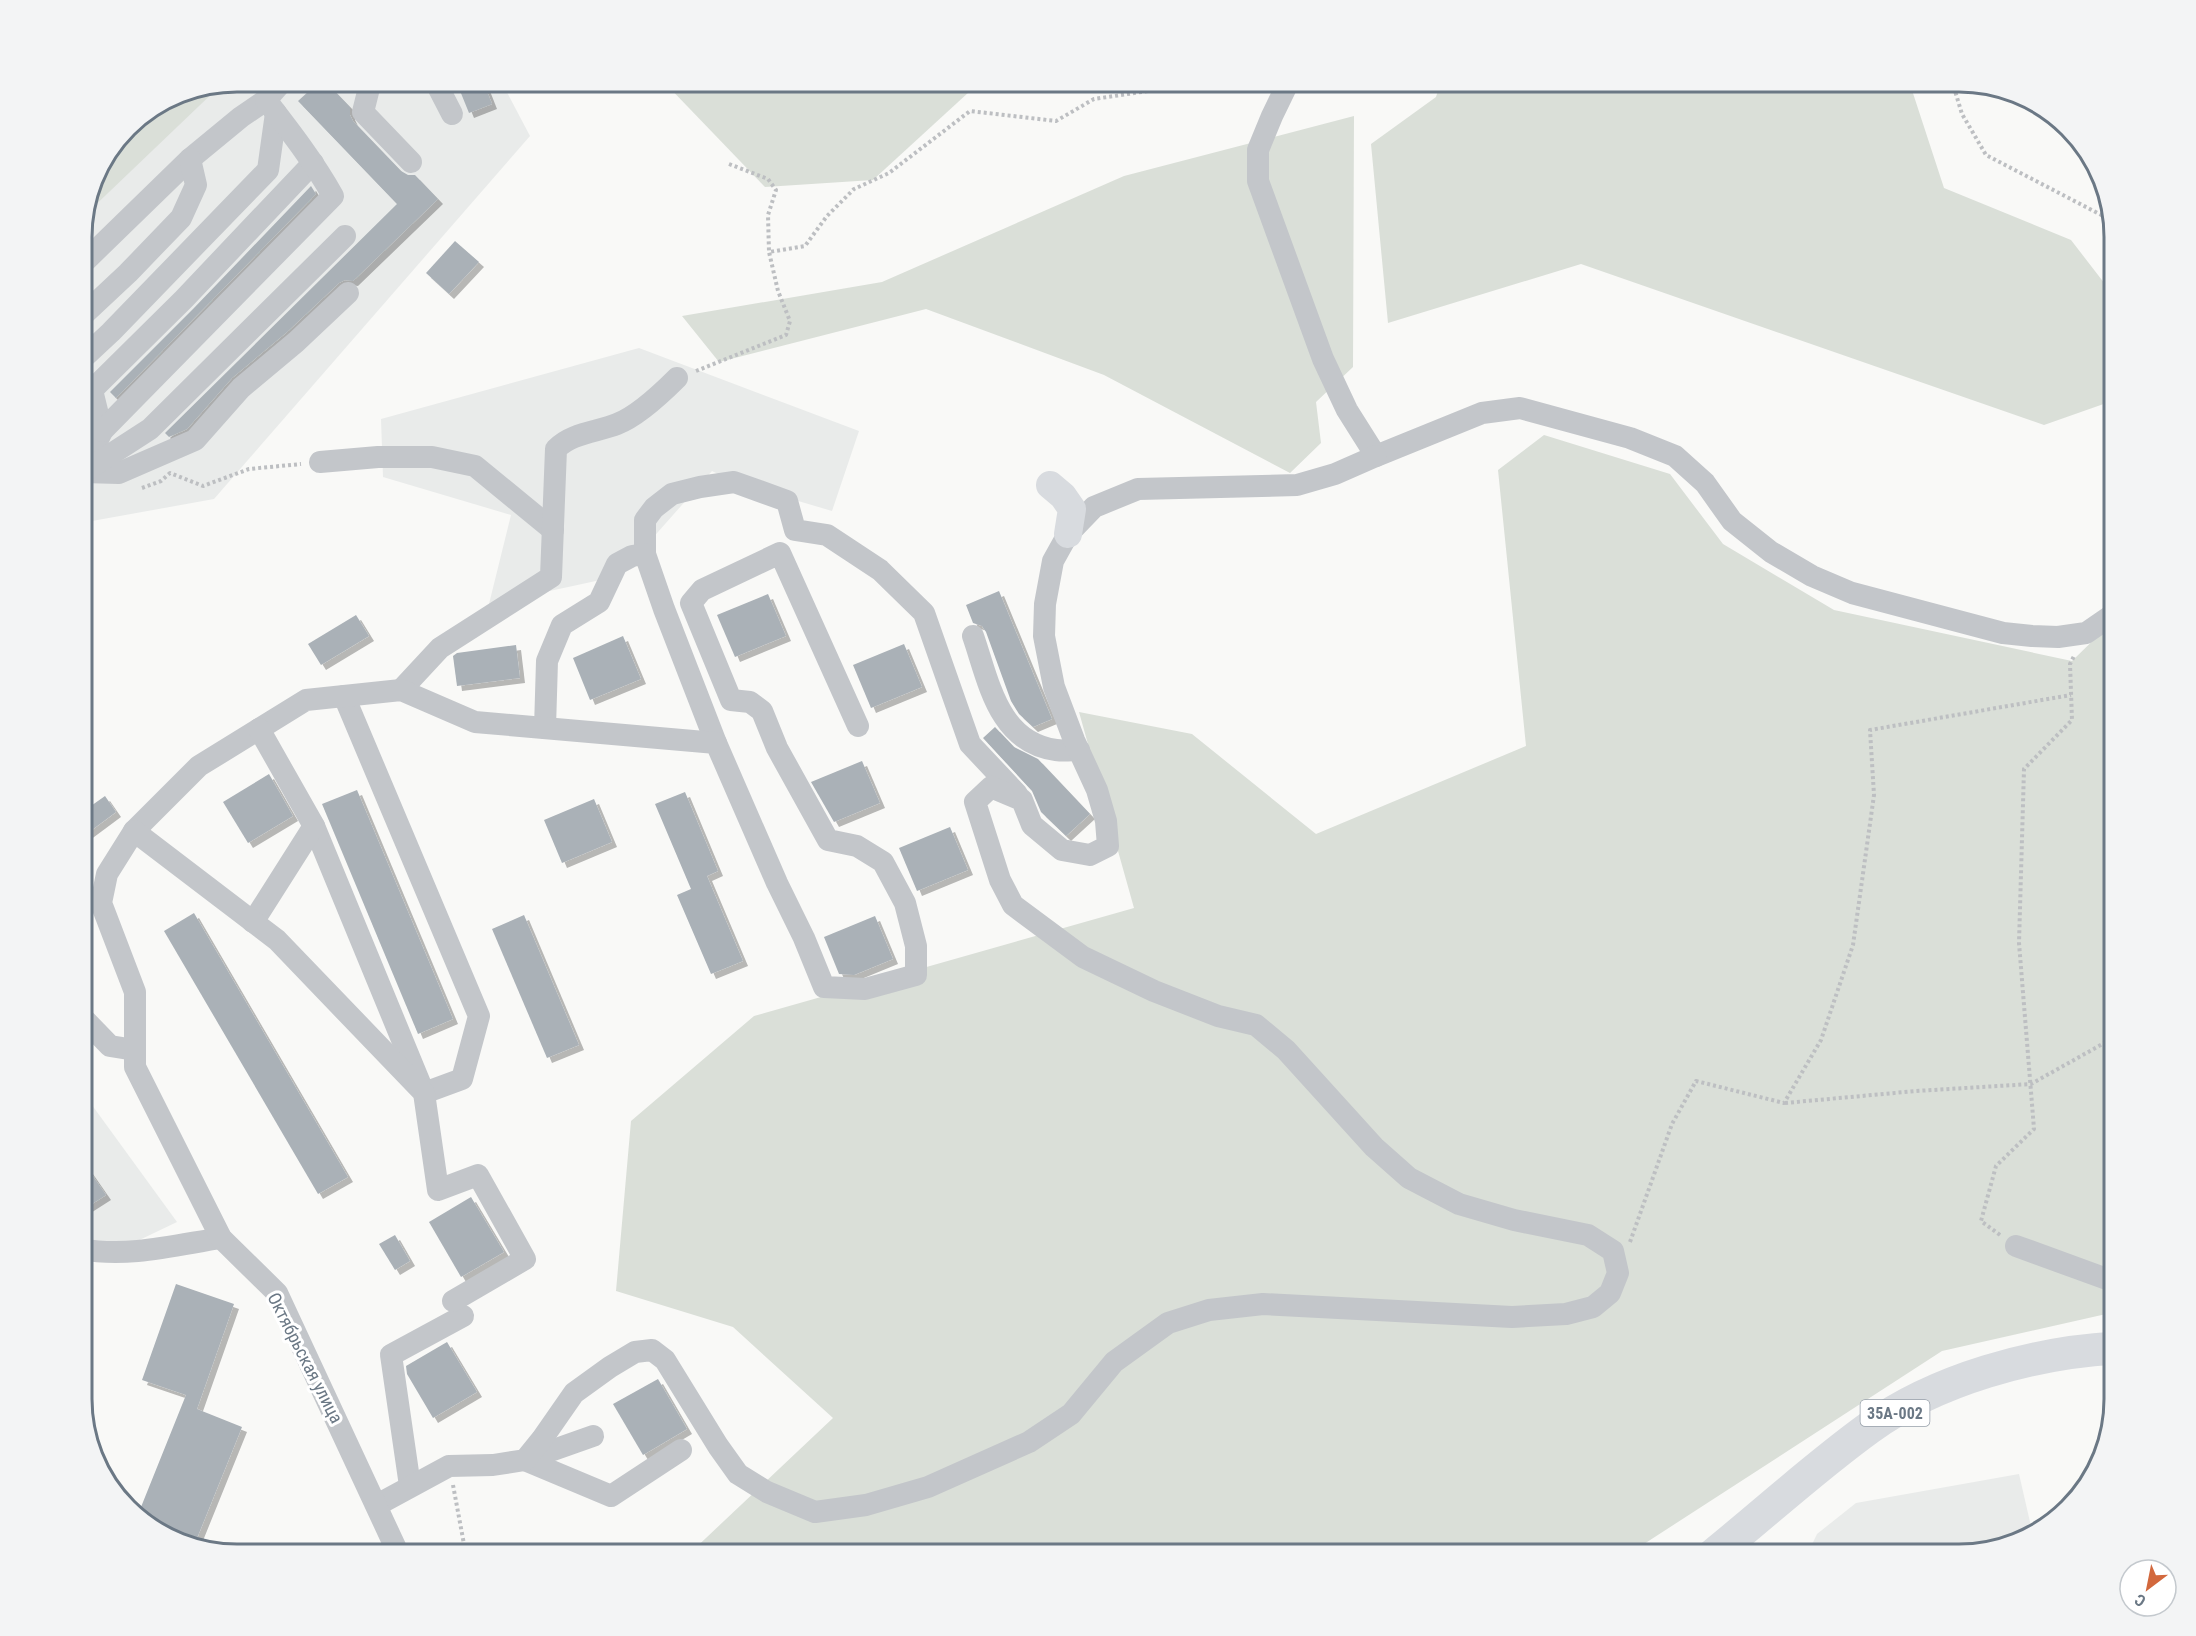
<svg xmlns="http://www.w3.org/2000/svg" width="2196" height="1636" font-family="'Roboto Condensed',sans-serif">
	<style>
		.built { fill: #e9ebea }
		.green { fill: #dadfd8 }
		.building { fill: #aab1b7; filter: url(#shadow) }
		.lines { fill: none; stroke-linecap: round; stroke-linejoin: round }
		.path { stroke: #bdbfc2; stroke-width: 4; stroke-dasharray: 3 3; stroke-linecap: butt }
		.minor { stroke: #c3c6ca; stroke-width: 22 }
		.major { stroke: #d8dbdf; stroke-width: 28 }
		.highway { stroke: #d8dbdf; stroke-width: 33 }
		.labels { text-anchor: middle; stroke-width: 6; stroke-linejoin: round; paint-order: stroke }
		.shield { fill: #fff; stroke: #97a0aa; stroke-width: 1.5 }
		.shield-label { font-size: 16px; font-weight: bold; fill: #6b7885 }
		.street-label { font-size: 18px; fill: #6b7885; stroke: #fff }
		.rim { fill: none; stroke: #6b7885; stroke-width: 3 }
	</style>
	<defs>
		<filter id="shadow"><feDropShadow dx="5" dy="5" stdDeviation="0" flood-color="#0004"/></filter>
	</defs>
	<rect width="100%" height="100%" fill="#f9f9f7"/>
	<g class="built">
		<path d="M237 81H501L530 136 214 499 81 523V226L92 188 195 89Z"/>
		<path d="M639 348 859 431 832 511 734 482 712 471 619 576 489 604 511 515 383 477 381 419Z"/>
		<path d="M81 1090 177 1222 129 1245 81 1241Z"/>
		<path d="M2019 1474 2033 1535 2028 1539 1959 1555H1807L1817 1534 1856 1503Z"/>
	</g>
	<g class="green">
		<path d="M663 81H981L873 180 765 187Z"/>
		<path d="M1441 81H1909L1944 188 2071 240 2115 297V400L2044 425 1581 264 1388 323 1371 144 1436 97Z"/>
		<path d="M222 84 85 215H84L97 168 134 120 177 93Z"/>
		<path d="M1354 116 1353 367 1316 402 1321 443 1290 473 1104 375 926 309 719 362 682 316 882 282 1124 176Z"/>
		<path d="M1544 435 1670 474 1723 544 1834 610 2072 661 2115 619V1312L1942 1351 1627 1555H688L833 1418 733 1327 616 1291 631 1121 754 1016 1134 908 1079 712 1192 734 1316 834 1526 746 1498 470Z"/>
	</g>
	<g class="building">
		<path d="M320 81H325L350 107V115L353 121 401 171 408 175H415L438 199 353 281 345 280 339 283 287 332 232 378 187 429 169 437 165 433 397 204 298 101Z"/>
		<path d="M456 81H483L492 104 469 113Z"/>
		<path d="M311 186 316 194 116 398 110 392 194 308Z"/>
		<path d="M455 241 479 262 449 294 426 273Z"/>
		<path d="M999 591 1052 719 1033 727 1019 714 1011 701 986 632 982 626 973 623 966 605Z"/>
		<path d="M768 594 786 636 735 657 717 615Z"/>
		<path d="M356 615 369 636 321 665 308 644Z"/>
		<path d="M623 636 641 679 590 700 573 658Z"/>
		<path d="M904 644 922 687 871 708 853 665Z"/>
		<path d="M516 645 520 678 457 686 453 656 457 653Z"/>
		<path d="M995 727 1014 747 1038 759 1090 814 1066 836 1041 812 1032 791 983 738Z"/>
		<path d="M862 761 880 803 834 822 811 782Z"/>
		<path d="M269 774 293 816 248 843 223 802Z"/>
		<path d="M357 790 453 1019 418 1034 322 804Z"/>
		<path d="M685 792 718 871 707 876 743 961 711 974 677 895 691 889 655 804Z"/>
		<path d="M105 796 116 812 81 838V813Z"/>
		<path d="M594 799 612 842 562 863 544 820Z"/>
		<path d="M950 827 968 870 917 891 899 848Z"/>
		<path d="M194 913 348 1177 318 1194 164 931Z"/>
		<path d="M524 915 579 1045 547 1058 492 929Z"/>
		<path d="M875 916 893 959 854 975 839 974 824 937Z"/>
		<path d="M81 1159 106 1195 81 1211Z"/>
		<path d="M471 1197 504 1252 461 1277 429 1222Z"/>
		<path d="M395 1235 410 1261 395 1270 379 1244Z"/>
		<path d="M176 1284 234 1304 197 1409 242 1427 193 1548 187 1547 142 1523 137 1517 186 1395 142 1380Z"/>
		<path d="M447 1342 477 1392 433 1418 407 1374 406 1366Z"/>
		<path d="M658 1379 687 1429 643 1455 613 1404Z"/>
	</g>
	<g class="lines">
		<g class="path">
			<path d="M1952 81 1962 114 1986 155 2111 220"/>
			<path d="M729 164 768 179 776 190 768 215 769 252"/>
			<path d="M696 371 786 335 790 321 778 291 769 252 805 246 827 216 854 189 889 173 970 111 1056 121 1094 99 1148 91 1172 81"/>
			<path d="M142 488 161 481 170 473 203 486 249 469 301 464"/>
			<path d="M1785 1103 1916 1091 2031 1084 2115 1037"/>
			<path d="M2000 1235 1981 1221 1996 1166 2034 1129 2019 943 2024 769 2072 720 2070 664 2074 656"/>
			<path d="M1630 1242 1672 1124 1696 1081 1784 1103 1821 1040 1853 945 1874 795 1870 730 2071 695"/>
			<path d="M453 1485 466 1555"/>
		</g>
		<g class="minor">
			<path d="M375 81 369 88 363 112 411 162"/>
			<path d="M435 81 452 114"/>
			<path d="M1289 81 1272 116 1258 150V181L1323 359 1347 410 1376 456 1482 413 1520 408 1630 438 1675 456 1705 483 1732 521 1771 552 1812 576 1852 593 2003 633 2032 636 2058 637 2086 633 2115 613"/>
			<path d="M313 163 184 299 92 390 102 431 83 472 119 473 195 440 241 388 296 342 348 293"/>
			<path d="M81 265 190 159 241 117 266 100 283 81"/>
			<path d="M81 317 128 273 181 218 196 185 190 159"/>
			<path d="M81 360 111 332 268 170 276 113"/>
			<path d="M102 431 333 196C314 162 290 131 266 100"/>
			<path d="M320 462 378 457H432L475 466 553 530"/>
			<path d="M82 473 150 429 345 236"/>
			<path d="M645 554V520L654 508 672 494 700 487 734 482 787 501 795 530 827 535 880 570 924 613 970 744 1017 794"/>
			<path d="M973 636C989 682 998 742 1056 750 1064 751 1072 750 1079 750"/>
			<path d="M401 690 440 648 551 577 556 449C571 433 597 432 617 424 638 416 661 394 677 378"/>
			<path d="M545 728 547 661 562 625 599 602 617 564 632 556 645 554 664 609 716 743"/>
			<path d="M314 826 424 1093 462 1079 479 1016 344 696"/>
			<path d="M134 831 199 766 306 700 401 690 475 722 716 743 777 883 804 938 824 987 865 989 916 975V946L905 903 883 862 857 846 828 840 777 748 762 711 750 702 731 700 691 603 702 590 780 553 858 726"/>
			<path d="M253 922 314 826 259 729"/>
			<path d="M81 1016 110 1046 135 1050"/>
			<path d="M2016 1246 2115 1282"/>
			<path d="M81 1249C128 1258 176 1245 221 1238"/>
			<path d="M593 1436 525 1460 611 1496 681 1450"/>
			<path d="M410 1486 391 1355 463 1316"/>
			<path d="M377 1505 449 1466 493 1465 525 1460 542 1439 574 1393 610 1367 635 1352 652 1350 665 1360 718 1446 738 1474 767 1492 815 1512 866 1505 928 1487 1029 1442 1071 1414 1114 1362 1168 1323 1209 1310 1263 1304 1512 1317 1566 1314 1593 1307 1610 1293 1618 1273 1613 1251 1588 1235 1514 1220 1459 1204 1409 1178 1374 1147 1286 1050 1256 1025 1218 1016 1154 991 1083 957 1013 905 1000 880 975 802 991 787 1022 800 1032 825 1062 850 1090 855 1108 846 1106 821 1097 790 1074 740 1054 687 1044 636 1045 604 1053 561 1068 534 1094 507 1138 489 1297 485 1335 474 1376 456"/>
			<path d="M399 1555 277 1293 221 1238 135 1067V992L101 903 107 874 134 831 277 940 424 1093 438 1190 478 1175 525 1259 453 1301"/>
		</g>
		<path class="major" d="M1050 485 1063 496 1072 509 1068 534"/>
		<path class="highway" d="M1713 1555C1765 1513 1815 1467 1869 1428 1937 1379 2033 1353 2115 1348"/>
	</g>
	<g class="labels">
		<rect class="shield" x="1860.5" y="1400" width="69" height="26" rx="4.5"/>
		<g class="shield-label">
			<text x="1895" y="1419">35А-002</text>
		</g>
		<g class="street-label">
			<text transform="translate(305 1358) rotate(63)" y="6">Октябрьская улица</text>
		</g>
	</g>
	<path d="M0 0H2196V1636H0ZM237 92H1959A145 145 0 0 1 2104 237V1399A145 145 0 0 1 1959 1544H237A145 145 0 0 1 92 1399V237A145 145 0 0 1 237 92Z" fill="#f3f4f5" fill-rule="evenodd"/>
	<path class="rim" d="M237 92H1959A145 145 0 0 1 2104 237V1399A145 145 0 0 1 1959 1544H237A145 145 0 0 1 92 1399V237A145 145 0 0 1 237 92Z"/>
	<g transform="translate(2148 1588) rotate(212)"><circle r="28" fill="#ffffff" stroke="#c4c9ce" stroke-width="1.5"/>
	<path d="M0-4.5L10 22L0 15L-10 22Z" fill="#d2683d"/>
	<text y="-9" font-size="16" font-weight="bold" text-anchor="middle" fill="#6b7885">С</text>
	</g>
</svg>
